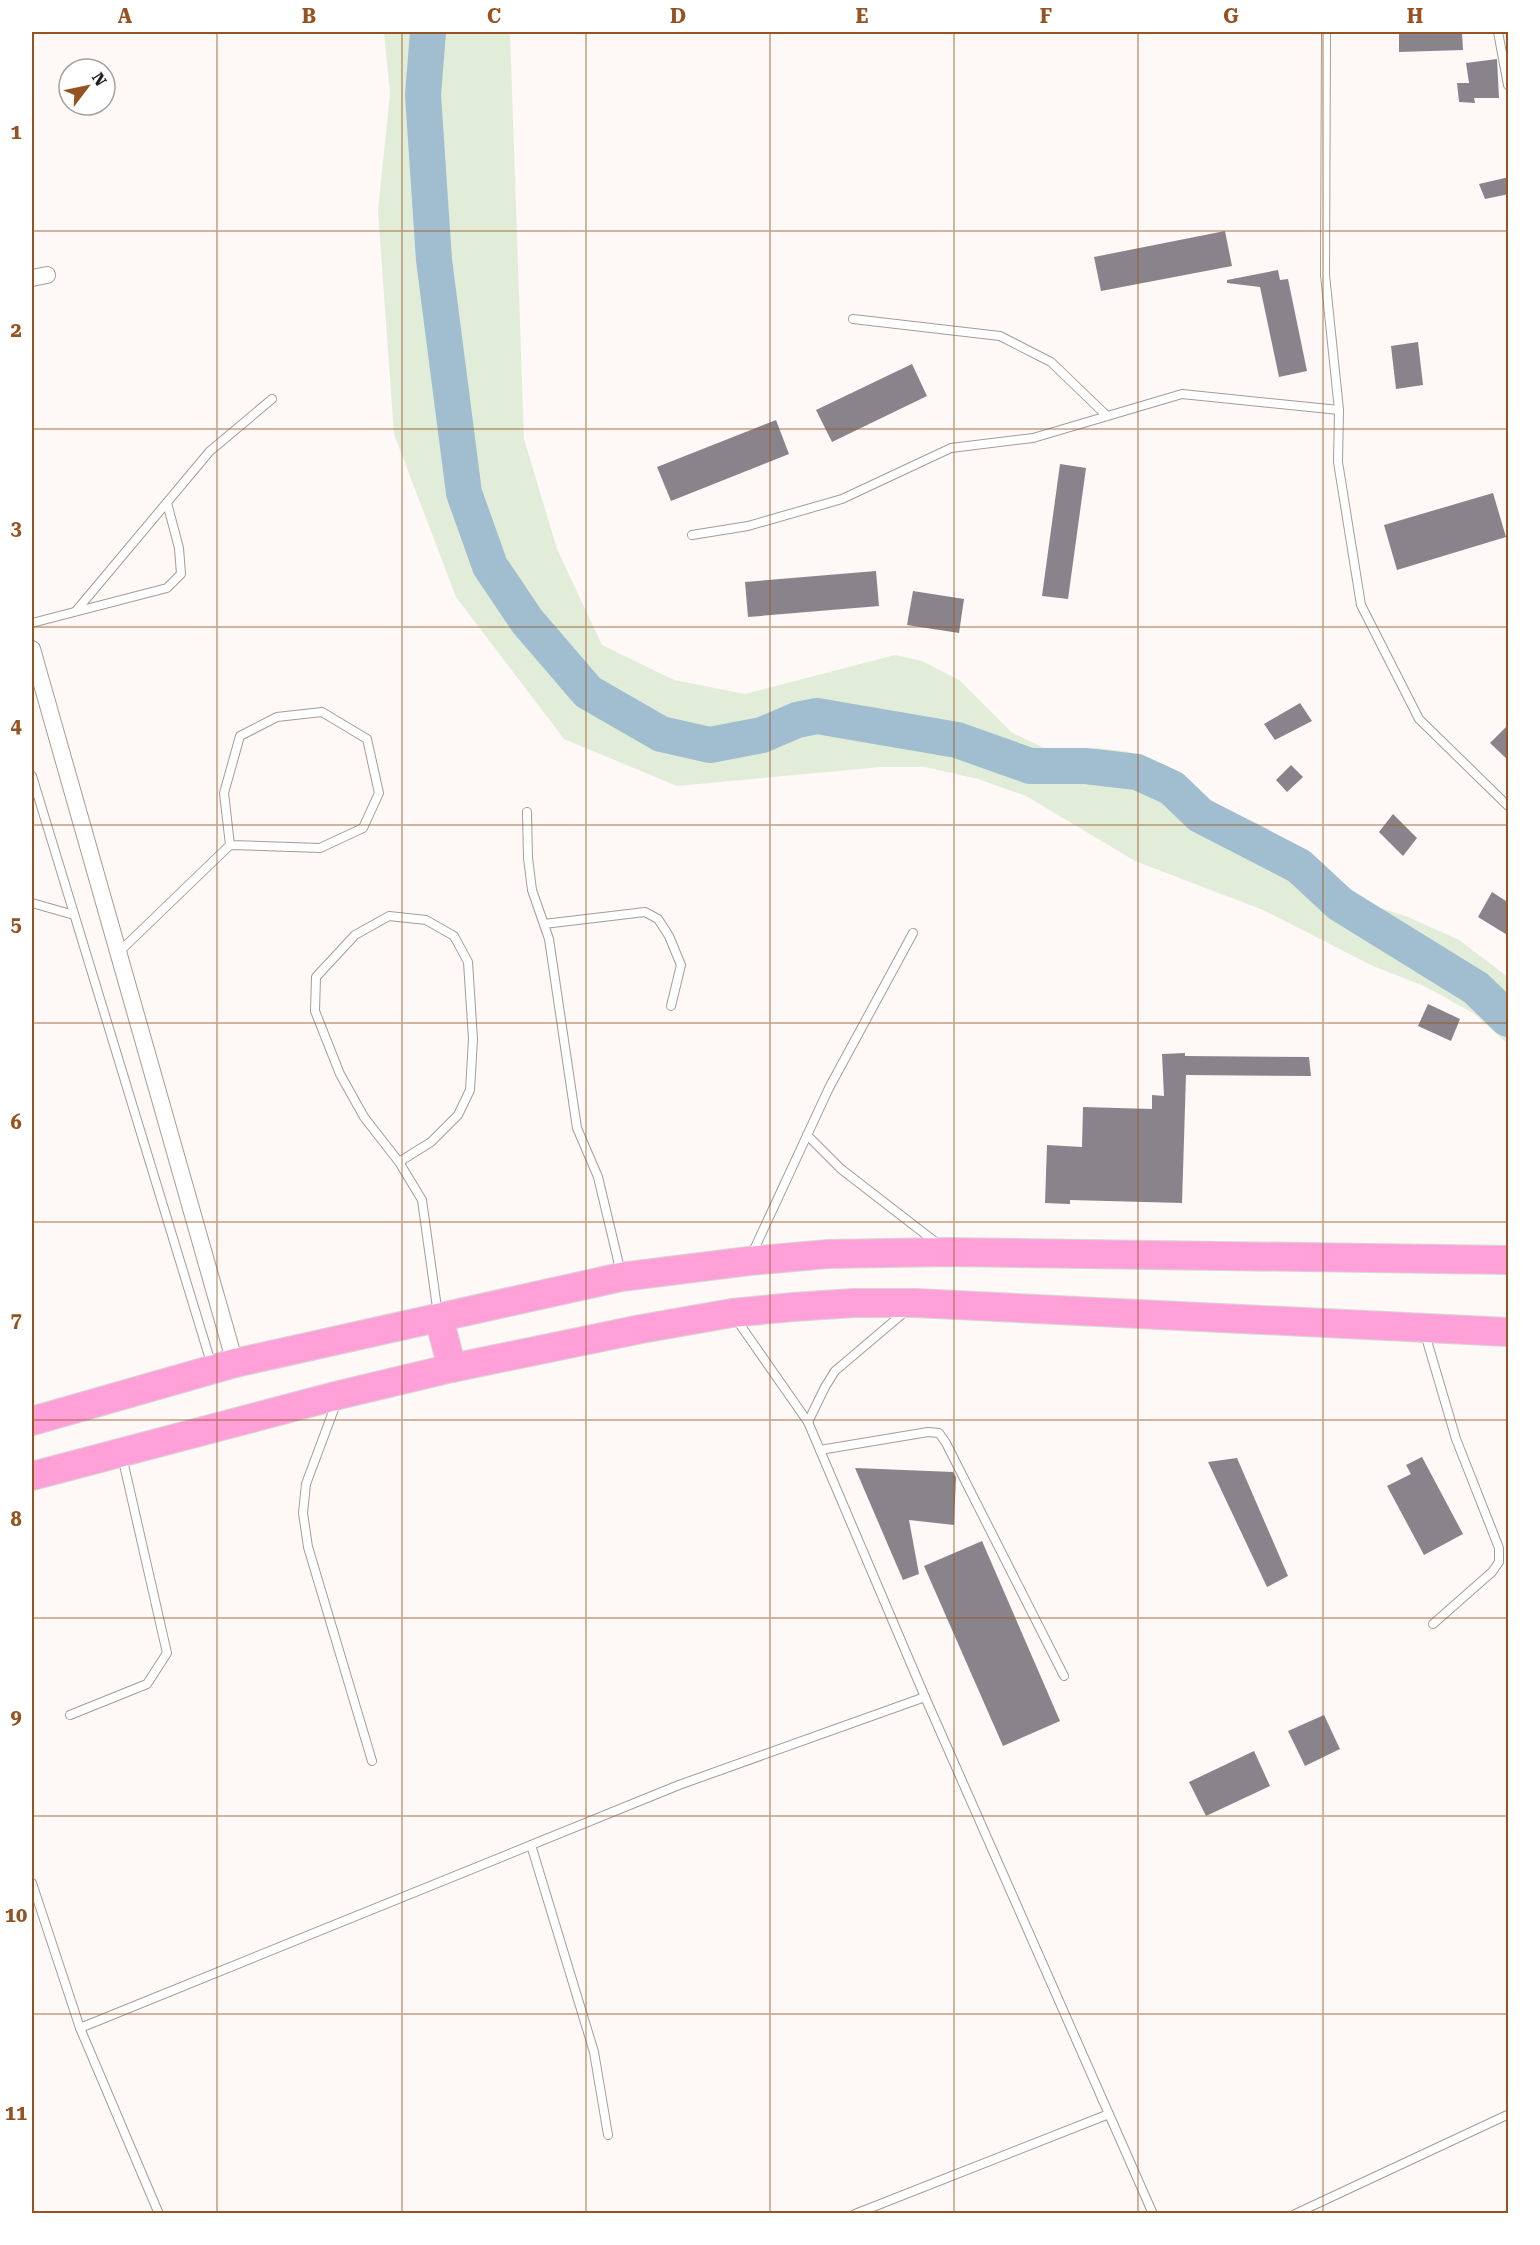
<svg xmlns="http://www.w3.org/2000/svg" width="1540" height="2245" font-family="'Roboto Serif',serif">
	<style>
		.green { fill: #e2edd9 }
		.lines { fill: none; stroke-linecap: round; stroke-linejoin: round }
		.river { stroke: #a0becf; stroke-width: 36 }
		.building { fill: #89848b }
		.lane-casing { stroke: #a59c98; stroke-width: 10 }
		.street-casing { stroke: #a59c98; stroke-width: 18 }
		.highway-casing { stroke: #d6d6d6; stroke-width: 30 }
		.lane { stroke: #fff; stroke-width: 8 }
		.street { stroke: #fff; stroke-width: 16 }
		.highway { stroke: #ffa1d8; stroke-width: 28 }
		.grid { fill: none; stroke: #955321; stroke-width: 1.5; stroke-opacity: 0.55 }
		.neatline { fill: none; stroke: #955321; stroke-width: 2 }
		.grid-label { font-size: 20px; text-anchor: middle; font-weight: bold; fill: #955321 }
	</style>
	<rect width="100%" height="100%" fill="#fef8f6"/>
	<path class="green" d="M384 32H510L524 439 557 549 602 645 674 680 745 694 895 655 922 661 959 680 1011 732 1042 747 1065 752 1096 748 1125 751 1163 764 1191 788 1222 807 1267 828 1305 856 1341 886 1372 905 1408 917 1459 940 1508 977V1044L1473 1013 1424 986 1373 966 1263 910 1135 861 1026 796 978 779 925 767H881L677 786 564 739 456 597 394 434 378 211 390 93Z"/>
	<g class="lines">
		<path class="river" d="M428 32 423 95 434 260 464 493 490 566 527 621 588 692 661 734 710 745 762 735 797 720 817 716 957 740 1030 766H1085L1137 772 1172 788 1200 815 1299 866 1340 904 1476 988 1508 1019"/>
	</g>
	<g class="building">
		<path d="M1399 32H1462L1463 50 1399 52Z"/>
		<path d="M1497 59 1499 98H1474L1475 103 1459 102 1457 83H1469L1466 63Z"/>
		<path d="M1509 177V194L1485 199 1479 184Z"/>
		<path d="M1225 231 1232 266 1101 291 1094 257Z"/>
		<path d="M1278 270 1280 280 1288 279 1307 371 1279 377 1260 287 1227 283V280Z"/>
		<path d="M1418 342 1423 385 1396 389 1391 346Z"/>
		<path d="M912 364 927 396 832 442 816 410Z"/>
		<path d="M776 420 789 454 671 501 657 467Z"/>
		<path d="M1060 464 1086 468 1068 599 1042 596Z"/>
		<path d="M1493 493 1506 537 1397 570 1384 525Z"/>
		<path d="M876 571 879 606 748 617 745 582Z"/>
		<path d="M913 591 964 599 959 633 907 625Z"/>
		<path d="M1300 703 1312 721 1275 740 1264 724Z"/>
		<path d="M1509 724V761L1490 743Z"/>
		<path d="M1291 765 1303 777 1287 792 1276 780Z"/>
		<path d="M1393 814 1417 838 1403 856 1379 832Z"/>
		<path d="M1492 892 1509 903V936L1478 917Z"/>
		<path d="M1428 1004 1460 1019 1451 1041 1418 1026Z"/>
		<path d="M1185 1053V1056L1309 1057 1311 1076 1186 1075 1182 1203 1070 1200V1204L1045 1203 1047 1145 1082 1147 1083 1107 1152 1109V1095L1164 1096 1162 1054Z"/>
		<path d="M1422 1457 1463 1534 1424 1555 1387 1486 1411 1474 1406 1465Z"/>
		<path d="M1237 1458 1288 1576 1267 1587 1208 1462Z"/>
		<path d="M855 1468 953 1472 956 1477 954 1525 909 1520 919 1574 903 1580Z"/>
		<path d="M982 1541 1060 1721 1003 1746 924 1566Z"/>
		<path d="M1324 1715 1340 1749 1305 1766 1288 1731Z"/>
		<path d="M1254 1751 1270 1786 1206 1816 1189 1782Z"/>
	</g>
	<g class="lines">
		<g class="lane-casing">
			<g id="lane">
				<path d="M1326 32 1325 275 1339 410 1338 462 1361 605 1419 719 1508 806"/>
				<path d="M1498 32 1508 85"/>
				<path d="M853 319 1000 336 1051 362 1107 416"/>
				<path d="M692 535 748 526 842 499 951 448 1033 438 1182 394 1339 410"/>
				<path d="M76 611 210 451 272 399"/>
				<path d="M32 623 167 588 181 574 179 548 167 503"/>
				<path d="M32 776 212 1366"/>
				<path d="M527 812 528 858 532 890 549 939 577 1128 598 1177 621 1273"/>
				<path d="M32 903 74 915"/>
				<path d="M544 924 645 912 658 919 669 936 681 965 671 1006"/>
				<path d="M118 953 230 845 224 793 240 736 277 717 322 712 367 739 379 793 363 828 320 848 230 845"/>
				<path d="M807 1135 841 1169 938 1244"/>
				<path d="M399 1162 431 1142 458 1115 470 1090 473 1039 468 962 454 936 426 920 389 916 355 935 316 977 315 1011 340 1074 364 1117 399 1162 422 1200 438 1315"/>
				<path d="M752 1254 829 1088 913 933"/>
				<path d="M736 1319 808 1422 925 1697 1153 2214"/>
				<path d="M1425 1334 1456 1439 1499 1548V1562L1492 1572 1433 1624"/>
				<path d="M337 1401 306 1484 303 1513 308 1547 372 1761"/>
				<path d="M808 1422 825 1387 835 1371 907 1310"/>
				<path d="M820 1450 928 1432 939 1433 946 1443 1064 1676"/>
				<path d="M70 1715 147 1684 167 1653 122 1456"/>
				<path d="M531 1845 594 2052 608 2135"/>
				<path d="M32 1883 80 2028 159 2214"/>
				<path d="M80 2028 679 1785 925 1697"/>
				<path d="M855 2214 1109 2114"/>
				<path d="M1295 2214 1507 2115"/>
			</g>
		</g>
		<g class="street-casing">
			<g id="street">
				<path d="M32 278 47 275"/>
				<path d="M32 649 235 1363"/>
			</g>
		</g>
		<g class="highway-casing">
			<g id="highway">
				<path d="M439 1318 452 1368"/>
				<path d="M32 1421 235 1363 621 1277 749 1261 828 1254 948 1252 1508 1260"/>
				<path d="M32 1476 339 1395 452 1368 641 1329 732 1313 793 1307 854 1303H916L1508 1332"/>
			</g>
		</g>
		<use href="#lane" class="lane"/>
		<use href="#street" class="street"/>
		<use href="#highway" class="highway"/>
	</g>
	<path class="grid" d="M217 32V2214M402 32V2214M586 32V2214M770 32V2214M954 32V2214M1138 32V2214M1323 32V2214M32 231H1508M32 429H1508M32 627H1508M32 825H1508M32 1023H1508M32 1222H1508M32 1420H1508M32 1618H1508M32 1816H1508M32 2014H1508"/>
	<rect width="1540" height="2245" fill="none" stroke="#ffffff" stroke-width="66"/>
	<g transform="translate(87 87) rotate(58)"><circle r="28" fill="#ffffff" stroke="#a5a4a3" stroke-width="1.5"/>
	<path d="M0-4.5L10 22L0 15L-10 22Z" fill="#955321"/>
	<text y="-9" font-size="16" font-weight="bold" text-anchor="middle" fill="#1e1b1a">N</text>
	</g>
	<rect x="33" y="33" width="1474" height="2179" class="neatline"/>
	<g class="grid-label">
		<text x="125" y="23">A</text>
		<text x="309" y="23">B</text>
		<text x="494" y="23">C</text>
		<text x="678" y="23">D</text>
		<text x="862" y="23">E</text>
		<text x="1046" y="23">F</text>
		<text x="1231" y="23">G</text>
		<text x="1415" y="23">H</text>
		<text x="16" y="139">1</text>
		<text x="16" y="337">2</text>
		<text x="16" y="535">3</text>
		<text x="16" y="733">4</text>
		<text x="16" y="931">5</text>
		<text x="16" y="1129">6</text>
		<text x="16" y="1327">7</text>
		<text x="16" y="1526">8</text>
		<text x="16" y="1724">9</text>
		<text x="16" y="1922">10</text>
		<text x="16" y="2120">11</text>
	</g>
</svg>
